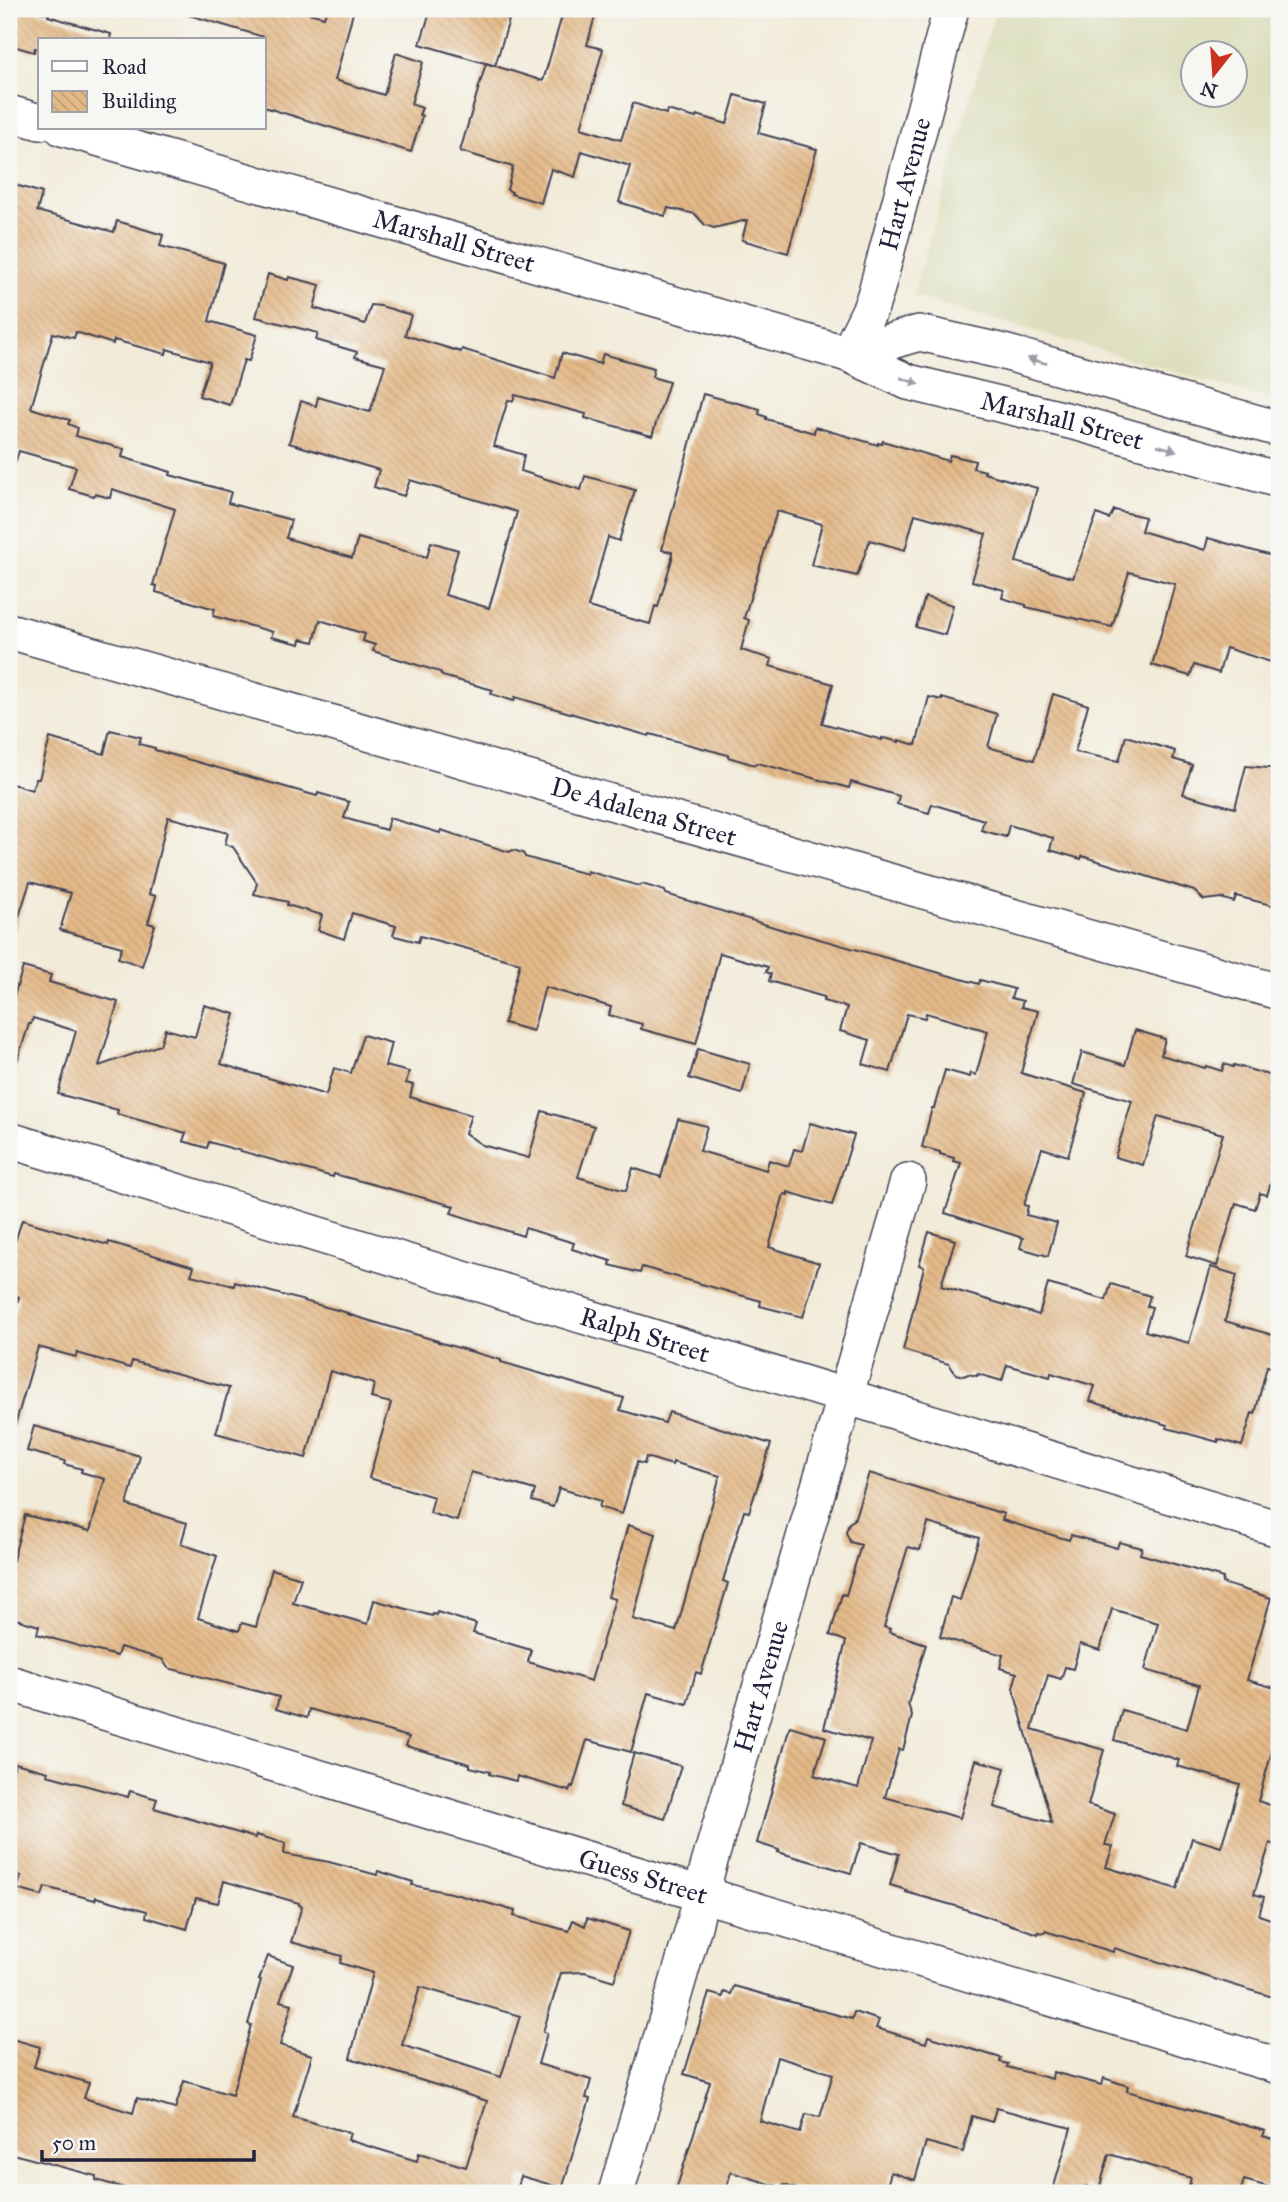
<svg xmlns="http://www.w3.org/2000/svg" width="1288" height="2202" font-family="'IM FELL Great Primer',serif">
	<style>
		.built { fill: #dcdebc; fill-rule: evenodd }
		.building { fill: url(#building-back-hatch); fill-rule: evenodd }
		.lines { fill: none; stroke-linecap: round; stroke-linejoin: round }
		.minor-casing { stroke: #414053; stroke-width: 38 }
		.minor { stroke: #fff; stroke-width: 35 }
		.oneway { fill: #9c9ca7 }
		.labels { text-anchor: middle; stroke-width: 5; stroke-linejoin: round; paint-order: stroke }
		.street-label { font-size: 26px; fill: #22223b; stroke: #f6f6f2 }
	</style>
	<defs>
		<pattern id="building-back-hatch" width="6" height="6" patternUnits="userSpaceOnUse" patternTransform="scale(1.75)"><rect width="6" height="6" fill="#e4b988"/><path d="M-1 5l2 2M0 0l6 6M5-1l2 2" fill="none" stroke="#c39f76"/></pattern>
	</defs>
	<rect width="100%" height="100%" fill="#f6f6f2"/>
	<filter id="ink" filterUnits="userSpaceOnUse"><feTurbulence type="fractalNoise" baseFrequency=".0143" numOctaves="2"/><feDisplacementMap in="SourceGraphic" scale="14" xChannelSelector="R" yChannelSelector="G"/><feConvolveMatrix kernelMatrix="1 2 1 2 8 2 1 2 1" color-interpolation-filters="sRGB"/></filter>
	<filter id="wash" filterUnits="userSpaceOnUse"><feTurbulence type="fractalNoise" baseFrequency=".00686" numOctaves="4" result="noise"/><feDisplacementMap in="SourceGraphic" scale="28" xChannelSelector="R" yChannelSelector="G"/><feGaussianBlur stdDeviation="1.57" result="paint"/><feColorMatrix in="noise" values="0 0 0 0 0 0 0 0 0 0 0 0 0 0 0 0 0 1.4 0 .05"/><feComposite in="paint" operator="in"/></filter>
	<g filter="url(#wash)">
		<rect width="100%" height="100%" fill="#f2ebd9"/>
		<path class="built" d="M996 9H1279V402L913 296ZM1194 52H1236V94H1194Z"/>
		<g id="blocks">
			<g class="building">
				<path d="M9 9H29L49 14 48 16 111 34 110 40H40V49L35 48 34 52 9 45Z"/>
				<path d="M190 9H294L324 17 327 9H354L335 80 384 95 396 53 423 62 411 104 422 108 419 115 422 116 411 152 264 107V37L189 15Z"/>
				<path d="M431 9H494L509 13 507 19 509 20 495 66 420 44Z"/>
				<path d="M564 9H597L587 45 603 49 581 128 621 140 633 103 666 114 667 110 696 118 697 115 727 124 735 95 766 104 758 133 817 149 788 253 742 240 747 220 714 228 705 225 695 214 668 208 665 216 619 202 630 166 582 151 575 177 551 169 541 203 511 194 512 192 507 190 513 167 460 151 486 63 543 81Z"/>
				<path d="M9 183 42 193 37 211 114 232 117 221 163 235 160 246 224 263 209 321 257 335 249 361 244 360 230 405 199 396 210 362 167 349 166 354 114 340 113 344 76 332 74 338 53 333 31 408 70 420 68 424 78 428 76 436 124 449 122 457 171 472 170 475 231 492 228 503 291 520 286 538 352 558 358 538 427 557 431 542 458 550 445 595 489 608 517 512 410 480 404 496 374 487 379 470 289 443 301 401 316 406 318 397 370 412 385 365 355 357 357 352 316 340 318 333 256 317 268 274 288 280 289 277 320 285 314 308 365 324 371 305 381 306 411 315 405 335 461 352 462 349 555 378 562 353 600 364 603 354 654 368 652 377 669 382 652 436 585 418 586 414 515 395 513 401 508 400 494 446 524 455 521 471 581 490 585 476 635 490 619 541 608 537 588 607 650 624 655 606 658 607 672 559V552L662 550 703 394 760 409 759 414 766 417V419L814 433 815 427 878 445V443L882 444 883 441 948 461 950 455 975 461 973 468 985 471 984 473 1037 488 1016 562 1073 578 1097 514 1109 519 1114 510 1145 517 1141 531 1205 550 1208 538 1279 558V646L1274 663 1226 648 1219 673 1194 665 1190 676 1152 665 1175 584 1129 572 1112 627 1026 607V605L1002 598 1004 590 972 581 986 534 915 514 905 550 870 540 857 576 811 565 822 524 777 511 744 618 749 620 741 650 772 659 770 666 833 684 822 723 882 740V738L888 739 899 742V740L916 745 929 697 942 700V698L997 714 988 747 1034 760 1053 694 1088 705 1075 752 1119 761 1126 736 1175 751 1173 759 1192 765 1183 794 1235 808 1246 766 1279 769V907L1236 896 1234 902 1221 898 1204 900 1194 891 1082 856 1081 859 1050 850 1053 838 1009 825 1006 837 981 830 984 820 932 804 929 813 897 804 899 796 851 782 849 788 773 767 756 763 755 765 728 757V755L650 734 649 736 515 697 514 701 491 694 493 690 442 676 440 672 373 651 375 645 363 641 365 634 320 620 314 642 301 639 300 644 271 637 273 632 213 616 215 609 156 592 157 586 153 585 175 509 112 489 110 498 95 494 94 496 69 489 76 467 19 451 15 463 9 462Z"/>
				<path d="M925 597 953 605 945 635 916 627Z"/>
				<path d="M110 730 141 737 139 744 155 748V750L317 796 318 793 349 802 344 818 386 830 389 818 440 833 441 830 509 852 513 850 523 853 525 857 560 867 587 874V871L639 886 642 884 665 891 666 894 790 932 791 931 979 984 980 980 1014 989 1011 998 1023 1001 1021 1007 1038 1011 1021 1073 1086 1093 1068 1156 1042 1148 1024 1205 1028 1206 1026 1215 1057 1223 1048 1256 1020 1248 1023 1238 945 1213 961 1163 953 1161 954 1158 940 1154V1152L922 1147 932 1108H934L945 1070 970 1077 971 1073 976 1075 988 1031 926 1013 925 1018 907 1014 890 1072 863 1064 870 1040 840 1031 847 1007 823 1001 824 997 769 981 771 974 766 972 768 967 720 953 696 1044 641 1029 642 1024 609 1015 611 1007 545 987 533 1031 504 1023 520 963 420 936 418 942 395 936 393 935 396 926 352 913 344 939 318 930 322 915 287 905 288 902 254 894 257 883 233 847 225 844 228 833 168 817 149 894 156 896 148 923 155 925 142 966 118 958 122 947 60 930 71 893 30 882 14 932 9 931V783L32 790 36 779H39L50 738 104 754Z"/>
				<path d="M23 967 51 975 49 982 118 1002 99 1066 160 1045 165 1029 195 1037 204 1005 235 1014 221 1064 326 1095 334 1068 351 1073 363 1035 391 1043 385 1066 409 1072 406 1083 413 1085 410 1097 471 1115 465 1133 482 1145 529 1158 542 1111 594 1126 578 1177 626 1191 633 1168 661 1177 678 1119 707 1126 700 1151 766 1170 769 1160 789 1166 794 1149 802 1151 810 1123 854 1135 832 1205 788 1192V1195L784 1194 769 1247 819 1263 803 1317 760 1306 761 1301 642 1267 640 1273 610 1265 611 1261 572 1249 574 1243 525 1228 523 1236 451 1213 454 1206 334 1174 333 1177 209 1142 207 1148 183 1141 186 1133 117 1114 118 1110 58 1094 76 1031 33 1018 31 1024H29L14 1071H9V1012Z"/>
				<path d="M1135 1030 1165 1039 1161 1055 1205 1068 1206 1066 1222 1071 1224 1064 1233 1067 1234 1065 1279 1078V1157L1267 1195 1260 1193 1255 1209 1236 1203 1217 1266 1186 1256 1223 1134 1158 1116 1143 1165 1115 1157 1132 1101 1073 1084 1082 1052 1125 1065Z"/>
				<path d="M698 1049 750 1064 742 1094 689 1078Z"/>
				<path d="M22 1220 108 1245 109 1242 194 1267 191 1275 234 1286 235 1282 348 1313 347 1314 438 1341V1342L501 1360V1362L624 1398 620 1410 665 1423 669 1412 771 1444 749 1512 744 1511 723 1581 728 1583 701 1674 696 1672 687 1704 648 1693 631 1752 587 1740 573 1787 571 1786 569 1791 517 1776 516 1781 489 1774 490 1772 470 1767V1764L406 1746 409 1737 309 1709 307 1718 276 1709 279 1697 168 1668 162 1659 120 1647 117 1656 82 1647 37 1634 39 1626 9 1617V1559L13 1560 25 1515 90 1531 105 1479 81 1472 82 1469 64 1464 65 1461 27 1451 34 1426 140 1456 127 1505 187 1523 181 1544 217 1556 198 1618 239 1631 242 1623 256 1627 272 1569 301 1578 293 1603 368 1624 374 1600 432 1616 433 1614 436 1615 437 1612 476 1624 473 1633 531 1650 528 1662 591 1681 615 1599 608 1597 628 1525 656 1534 633 1619 676 1631 720 1476 673 1462 672 1465 646 1457 644 1464 637 1462 622 1514 599 1507 601 1501 559 1488 553 1507 532 1501 535 1490 471 1472 457 1521 430 1513 434 1497 369 1478 391 1403 371 1398 374 1384 330 1371 306 1458 216 1433 229 1388 132 1361 130 1368 77 1353 76 1357 38 1347 15 1425 9 1424V1329L19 1297 9 1294V1261Z"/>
				<path d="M929 1232 955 1240 941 1286 1039 1315 1048 1284 1106 1300 1111 1284 1150 1296 1147 1306 1152 1307 1145 1331 1189 1343 1211 1267 1237 1275 1225 1321 1279 1337V1369L1267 1366 1255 1414 1252 1413 1242 1446 1218 1439V1442L1167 1428V1425L1090 1401 1095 1386 1051 1373 1050 1377 1007 1365 1002 1381 978 1374 977 1376 968 1374 964 1376 956 1374 949 1364 903 1350 924 1267 919 1265Z"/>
				<path d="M869 1473 1004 1514 1002 1520 1069 1540 1071 1535 1117 1548 1119 1542 1142 1548 1140 1554 1223 1578 1222 1583 1271 1598 1247 1680 1279 1689V1726L1258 1801 1279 1808V1846L1270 1843 1254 1894 1264 1897 1259 1915 1279 1922V1999L1114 1948 1113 1952 1045 1931 1044 1933 1039 1932 1038 1934 956 1906 906 1892 907 1890 890 1885 899 1854 861 1843 851 1873 778 1852 779 1850 757 1843 790 1726 826 1737 814 1775 858 1788 871 1741 824 1728 846 1641 830 1635 842 1594 846 1595 861 1545 850 1542 846 1532 849 1523 854 1520ZM928 1523 979 1538 960 1600 951 1597 940 1637 1003 1655 1000 1668 1017 1673 1013 1688 1052 1823 994 1807 1005 1768 976 1760 960 1818 885 1797 899 1749 903 1750 912 1716 908 1704 926 1644 889 1632 890 1629 884 1627 908 1547 920 1550ZM1112 1609 1158 1623 1145 1670 1199 1685 1187 1729 1122 1710 1114 1740 1179 1760 1177 1766 1240 1784 1221 1847 1192 1838 1177 1889 1106 1867 1113 1846 1105 1845 1115 1814 1088 1805 1104 1750 1032 1729 1048 1675 1061 1679 1065 1667 1073 1669 1080 1644 1100 1650Z"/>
				<path d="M634 1753 681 1766 665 1819 621 1806 625 1784Z"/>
				<path d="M15 1763 48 1772 47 1775 128 1797 130 1791 157 1799 154 1808 255 1838 256 1835 285 1843 284 1854 329 1862 377 1875 378 1871 413 1882 412 1885 455 1894 515 1911 514 1916 569 1931 573 1920 585 1926 587 1918 629 1931 614 1981 585 1972 561 1973 543 2032 547 2033 538 2064 591 2080 586 2098 590 2099 562 2188 521 2176 516 2193H142L96 2180V2176L9 2153V2038L40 2047 34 2067 89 2083 84 2098 133 2113 137 2098 175 2109 184 2081 232 2095 251 2025 248 2024 261 1980H259L268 1956 293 1965 280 2001 292 2004 280 2045 312 2055 293 2117 350 2133 348 2140 417 2161 419 2153 466 2167 487 2101 350 2058 373 1973 340 1963 342 1956 291 1942 302 1906 299 1905V1903L224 1881 218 1903 196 1898 187 1929 146 1917 147 1911 96 1897 95 1900 45 1887 42 1896 17 1889 21 1876 9 1873V1786ZM420 1987 520 2016 501 2077 402 2045Z"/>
				<path d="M734 1986 852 2019 854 2012 879 2020 876 2028 926 2043 928 2036 1001 2058 1000 2062 1008 2064 1007 2067 1052 2079 1053 2072 1102 2085 1104 2078 1128 2086 1127 2091 1265 2131 1263 2136 1279 2141V2190L1244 2180 1240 2193H1187L1191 2178 1109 2154 1099 2190 1086 2186 1084 2193H1052L1071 2128 996 2108 992 2122 972 2116 963 2152 926 2142 915 2180 891 2172 885 2193H809L784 2185 783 2188 731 2172 725 2193H675L710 2082 684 2074 709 1993 723 1997 724 1992 731 1994ZM777 2057 833 2074 820 2117 806 2114 800 2133 760 2121Z"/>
			</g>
		</g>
	</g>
	<g filter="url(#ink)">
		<use href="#blocks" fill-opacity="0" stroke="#414053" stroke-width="2"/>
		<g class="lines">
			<g class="minor-casing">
				<g id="minor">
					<path d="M9 113 40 122"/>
					<path id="s1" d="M62 128 848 354 908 382 1078 423 1279 480"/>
					<path d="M848 354 919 333 1000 351 1279 429"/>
					<path id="s2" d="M848 354 871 307 876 292 951 9"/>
					<path id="s3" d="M9 631 1279 992"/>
					<path id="s4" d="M9 1140 1279 1529"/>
					<path id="s5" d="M9 1683 701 1894 1279 2066"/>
					<path id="s6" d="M616 2193 694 1926 707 1871 908 1181"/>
				</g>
			</g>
			<use href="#minor" class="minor"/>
		</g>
		<defs><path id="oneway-solid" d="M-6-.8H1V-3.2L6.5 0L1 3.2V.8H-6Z" transform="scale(1.75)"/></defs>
		<g class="oneway">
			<use href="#oneway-solid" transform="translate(1037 361) rotate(-165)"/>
			<use href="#oneway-solid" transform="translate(910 381) rotate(19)"/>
			<use href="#oneway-solid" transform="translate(1167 448) rotate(16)"/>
		</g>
	</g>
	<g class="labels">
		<g class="street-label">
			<text dy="9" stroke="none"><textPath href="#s2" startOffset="180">Hart Avenue</textPath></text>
			<text dy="9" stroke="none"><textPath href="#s1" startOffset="408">Marshall Street</textPath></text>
			<text dy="9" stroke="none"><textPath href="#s1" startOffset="1043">Marshall Street</textPath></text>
			<text dy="9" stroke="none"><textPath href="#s3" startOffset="660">De Adalena Street</textPath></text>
			<text dy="9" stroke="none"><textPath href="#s4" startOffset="665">Ralph Street</textPath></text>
			<text dy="9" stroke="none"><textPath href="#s6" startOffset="527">Hart Avenue</textPath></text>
			<text dy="9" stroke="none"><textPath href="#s5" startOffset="663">Guess Street</textPath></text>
		</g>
	</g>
	<rect width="1288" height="2202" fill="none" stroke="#f6f6f2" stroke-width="35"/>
	<rect x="38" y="38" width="228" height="91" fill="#f6f6f2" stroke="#a1a1a9" stroke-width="2"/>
	<rect x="52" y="61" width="35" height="10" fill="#ffffff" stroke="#a1a1a9" stroke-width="2"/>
	<text x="102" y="74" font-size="21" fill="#22223b">Road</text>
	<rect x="52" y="91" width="35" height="21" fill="url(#building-back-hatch)" stroke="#a1a1a9" stroke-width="2"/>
	<text x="102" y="108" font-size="21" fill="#22223b">Building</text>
	<g transform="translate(1214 74) rotate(197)"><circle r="33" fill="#f6f6f2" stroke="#a1a1a9" stroke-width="2"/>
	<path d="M0-5L12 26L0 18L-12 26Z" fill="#c8321e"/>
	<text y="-10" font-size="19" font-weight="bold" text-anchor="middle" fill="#22223b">N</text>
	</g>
	<path d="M42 2150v10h212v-10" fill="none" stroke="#22223b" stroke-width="3.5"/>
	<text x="52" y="2150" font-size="21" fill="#22223b" stroke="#f6f6f2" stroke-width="5" paint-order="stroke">50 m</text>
</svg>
